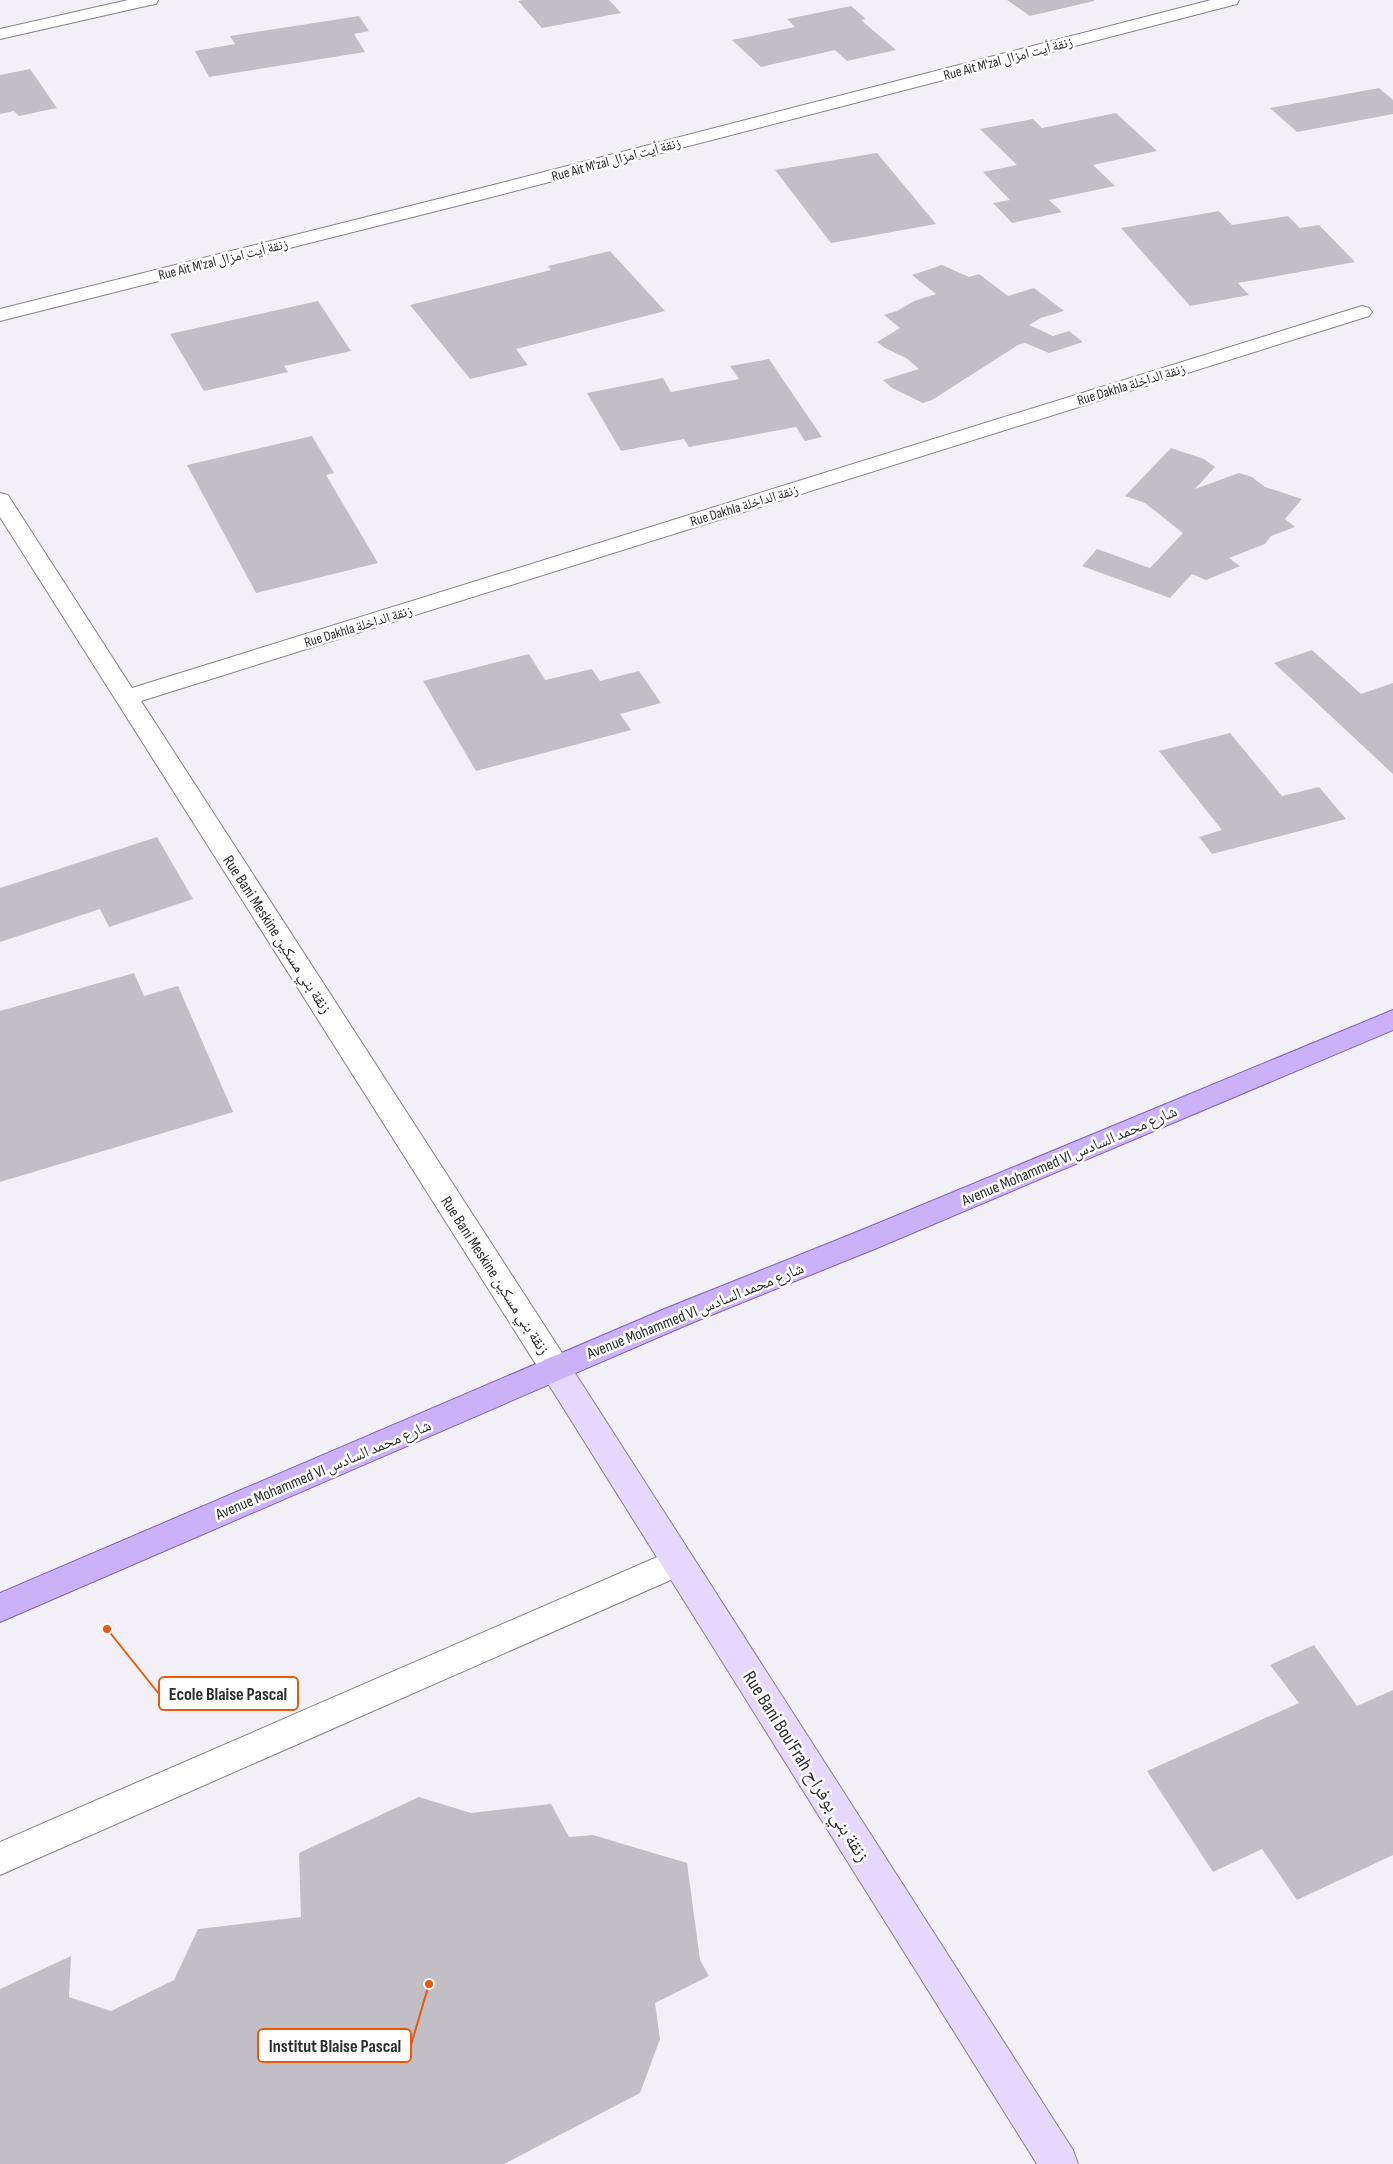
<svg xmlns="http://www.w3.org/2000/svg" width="1393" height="2164" font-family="'Sofia Sans Condensed','Noto Naskh Arabic',sans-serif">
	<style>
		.building { fill: #c1bfc5 }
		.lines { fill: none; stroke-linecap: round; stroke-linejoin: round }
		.street-casing { stroke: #828186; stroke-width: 2 }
		.secondary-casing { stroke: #828186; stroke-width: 2 }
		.primary-casing { stroke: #7d61af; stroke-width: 2 }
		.street { fill: #fff; fill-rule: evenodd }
		.secondary { fill: #e5d8fc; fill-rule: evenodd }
		.primary { fill: #cbb1f8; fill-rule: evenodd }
		.labels { text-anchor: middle; stroke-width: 5; stroke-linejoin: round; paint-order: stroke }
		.far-street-label { font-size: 14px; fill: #2c2c2e; stroke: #fefefe }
		.street-label { font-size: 16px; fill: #2c2c2e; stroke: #fefefe }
		.near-street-label { font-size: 19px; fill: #2c2c2e; stroke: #fefefe }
		.leader { fill: none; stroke: #e8590c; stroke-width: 2 }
		.callout-dot { fill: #e8590c; stroke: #fefefe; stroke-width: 2 }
		.callout { fill: #fefefe; stroke: #e8590c; stroke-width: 2 }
		.callout-label { font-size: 18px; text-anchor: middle; font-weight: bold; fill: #2c2c2e }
	</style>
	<rect width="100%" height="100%" fill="#f2f0f6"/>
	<g class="building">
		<path d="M524 0H609L621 13 542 28 518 1Z"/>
		<path d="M1007 0H1094V1L1030 16Z"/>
		<path d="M851 6 866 19 861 20 896 50 847 61 835 50 761 67 732 40 795 27 787 19Z"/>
		<path d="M359 16 369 31 354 34 365 52 209 77 195 51 235 44 230 36Z"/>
		<path d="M30 69 57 108 19 116 14 111 0 114V75Z"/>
		<path d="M1379 88 1393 100V114L1297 132 1270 108Z"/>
		<path d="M1116 113 1157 151 1093 165 1115 186 1049 200 1062 212 1012 223 993 203 1010 200 983 172 1017 165 980 129 1033 119 1042 128Z"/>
		<path d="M877 153 936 224 831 243 775 170Z"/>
		<path d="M1219 211 1232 225 1288 216 1300 228 1319 225 1355 262 1238 283 1249 295 1190 306 1121 228Z"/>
		<path d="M610 251 665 311 516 349 528 365 470 379 410 305 551 270 548 266Z"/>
		<path d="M942 265 969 277 979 274 1008 296 1034 288 1064 311 1041 318 1029 325 1053 336 1069 331 1083 342 1049 353 1025 343 1018 345 932 400 923 403 892 388 883 380 919 369 906 358 885 348 877 342 900 328 884 315 897 311 914 301 936 294 912 275Z"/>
		<path d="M318 301 351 351 284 366 288 372 204 391 170 334Z"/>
		<path d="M769 359 822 437 805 441 796 427 689 447 684 439 621 451 587 393 663 378 671 392 739 379 730 366Z"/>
		<path d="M312 436 334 473 326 475 378 563 256 593 187 465Z"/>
		<path d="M1171 448 1204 459 1215 467 1195 489 1239 473 1252 477 1265 487 1302 499 1285 519 1295 527 1271 536 1265 544 1229 558 1240 566 1206 580 1192 574 1170 598 1082 566 1097 549 1150 568 1183 533 1145 503 1125 496Z"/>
		<path d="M1312 650 1361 694 1393 683V774L1274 663Z"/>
		<path d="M529 654 545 680 592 669 600 681 639 671 661 703 620 714 631 730 476 771 423 681Z"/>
		<path d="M1230 733 1282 796 1319 787 1346 819 1212 854 1199 837 1222 830 1159 751Z"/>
		<path d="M157 837 193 899 109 927 100 909 0 942V888Z"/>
		<path d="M134 973 144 996 178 986 233 1112 0 1182V1011Z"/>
		<path d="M1314 1645 1357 1706 1393 1690V1855L1297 1900 1262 1849 1213 1872 1147 1771 1299 1703 1270 1665Z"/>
		<path d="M419 1797 471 1813 551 1804 569 1837 593 1835 687 1863 700 1960 709 1976 655 2003 660 2039 640 2093 504 2164H0V1989L71 1956 69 1997 111 2011 174 1980 198 1929 301 1917 299 1853Z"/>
	</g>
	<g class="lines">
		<g class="street-casing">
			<g id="street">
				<path d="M128 0H158L156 4 150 5 0 39V29Z"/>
				<path d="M1211 0H1239L1237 4 480 200 0 321V309L466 192Z"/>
				<path d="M1362 306 1369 308 1372 312 1369 316 141 701 566 1359 570 1368 566 1377 555 1380 544 1377 0 517V493L8 495 11 500 132 688Z"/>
				<path d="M678 1548 689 1552 694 1562 689 1572 0 1875V1842Z"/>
			</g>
		</g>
		<g class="secondary-casing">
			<path id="secondary" d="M555 1356 566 1359 1073 2150 1078 2164H1037L544 1377 540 1368 544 1359Z"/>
		</g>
		<g class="primary-casing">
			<path id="primary" d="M1393 1010V1030L877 1248 689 1324 0 1622V1593L667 1308 857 1232Z"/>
		</g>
		<use href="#street" class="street"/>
		<use href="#secondary" class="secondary"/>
		<use href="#primary" class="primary"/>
	</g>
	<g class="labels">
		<g class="far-street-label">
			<text transform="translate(1008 58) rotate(-15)" y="5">Rue Ait M'zal زنقة أيت امزال</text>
			<text transform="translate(616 159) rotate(-15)" y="5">Rue Ait M'zal زنقة أيت امزال</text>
			<text transform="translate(223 259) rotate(-14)" y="5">Rue Ait M'zal زنقة أيت امزال</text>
			<text transform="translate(1131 384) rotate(-17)" y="5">Rue Dakhla زنقة الداخلة</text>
			<text transform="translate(744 505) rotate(-17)" y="5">Rue Dakhla زنقة الداخلة</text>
			<text transform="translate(358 626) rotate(-17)" y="5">Rue Dakhla زنقة الداخلة</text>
		</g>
		<g class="street-label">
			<text transform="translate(278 934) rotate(57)" y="6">Rue Bani Meskine زنقة بني مسكين</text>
			<text transform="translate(1069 1155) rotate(-23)" y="6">Avenue Mohammed VI شارع محمد السادس</text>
			<text transform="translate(496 1275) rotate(57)" y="6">Rue Bani Meskine زنقة بني مسكين</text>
			<text transform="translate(695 1310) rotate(-22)" y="6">Avenue Mohammed VI شارع محمد السادس</text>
			<text transform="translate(323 1469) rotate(-23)" y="6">Avenue Mohammed VI شارع محمد السادس</text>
		</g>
		<g class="near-street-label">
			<text transform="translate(807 1766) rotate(58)" y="7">Rue Bani Bou'Frah زنقة بني بوفراح</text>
		</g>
	</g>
	<path class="leader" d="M107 1629L159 1694M429 1984L411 2045"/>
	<g class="callout-dot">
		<circle cx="107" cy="1629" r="5"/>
		<circle cx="429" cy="1984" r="5"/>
	</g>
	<g class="callout">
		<rect x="159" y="1677" width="139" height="33" rx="5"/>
		<rect x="258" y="2029" width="153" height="33" rx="5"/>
	</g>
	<g class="callout-label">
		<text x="228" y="1700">Ecole Blaise Pascal</text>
		<text x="335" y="2052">Institut Blaise Pascal</text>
	</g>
</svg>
